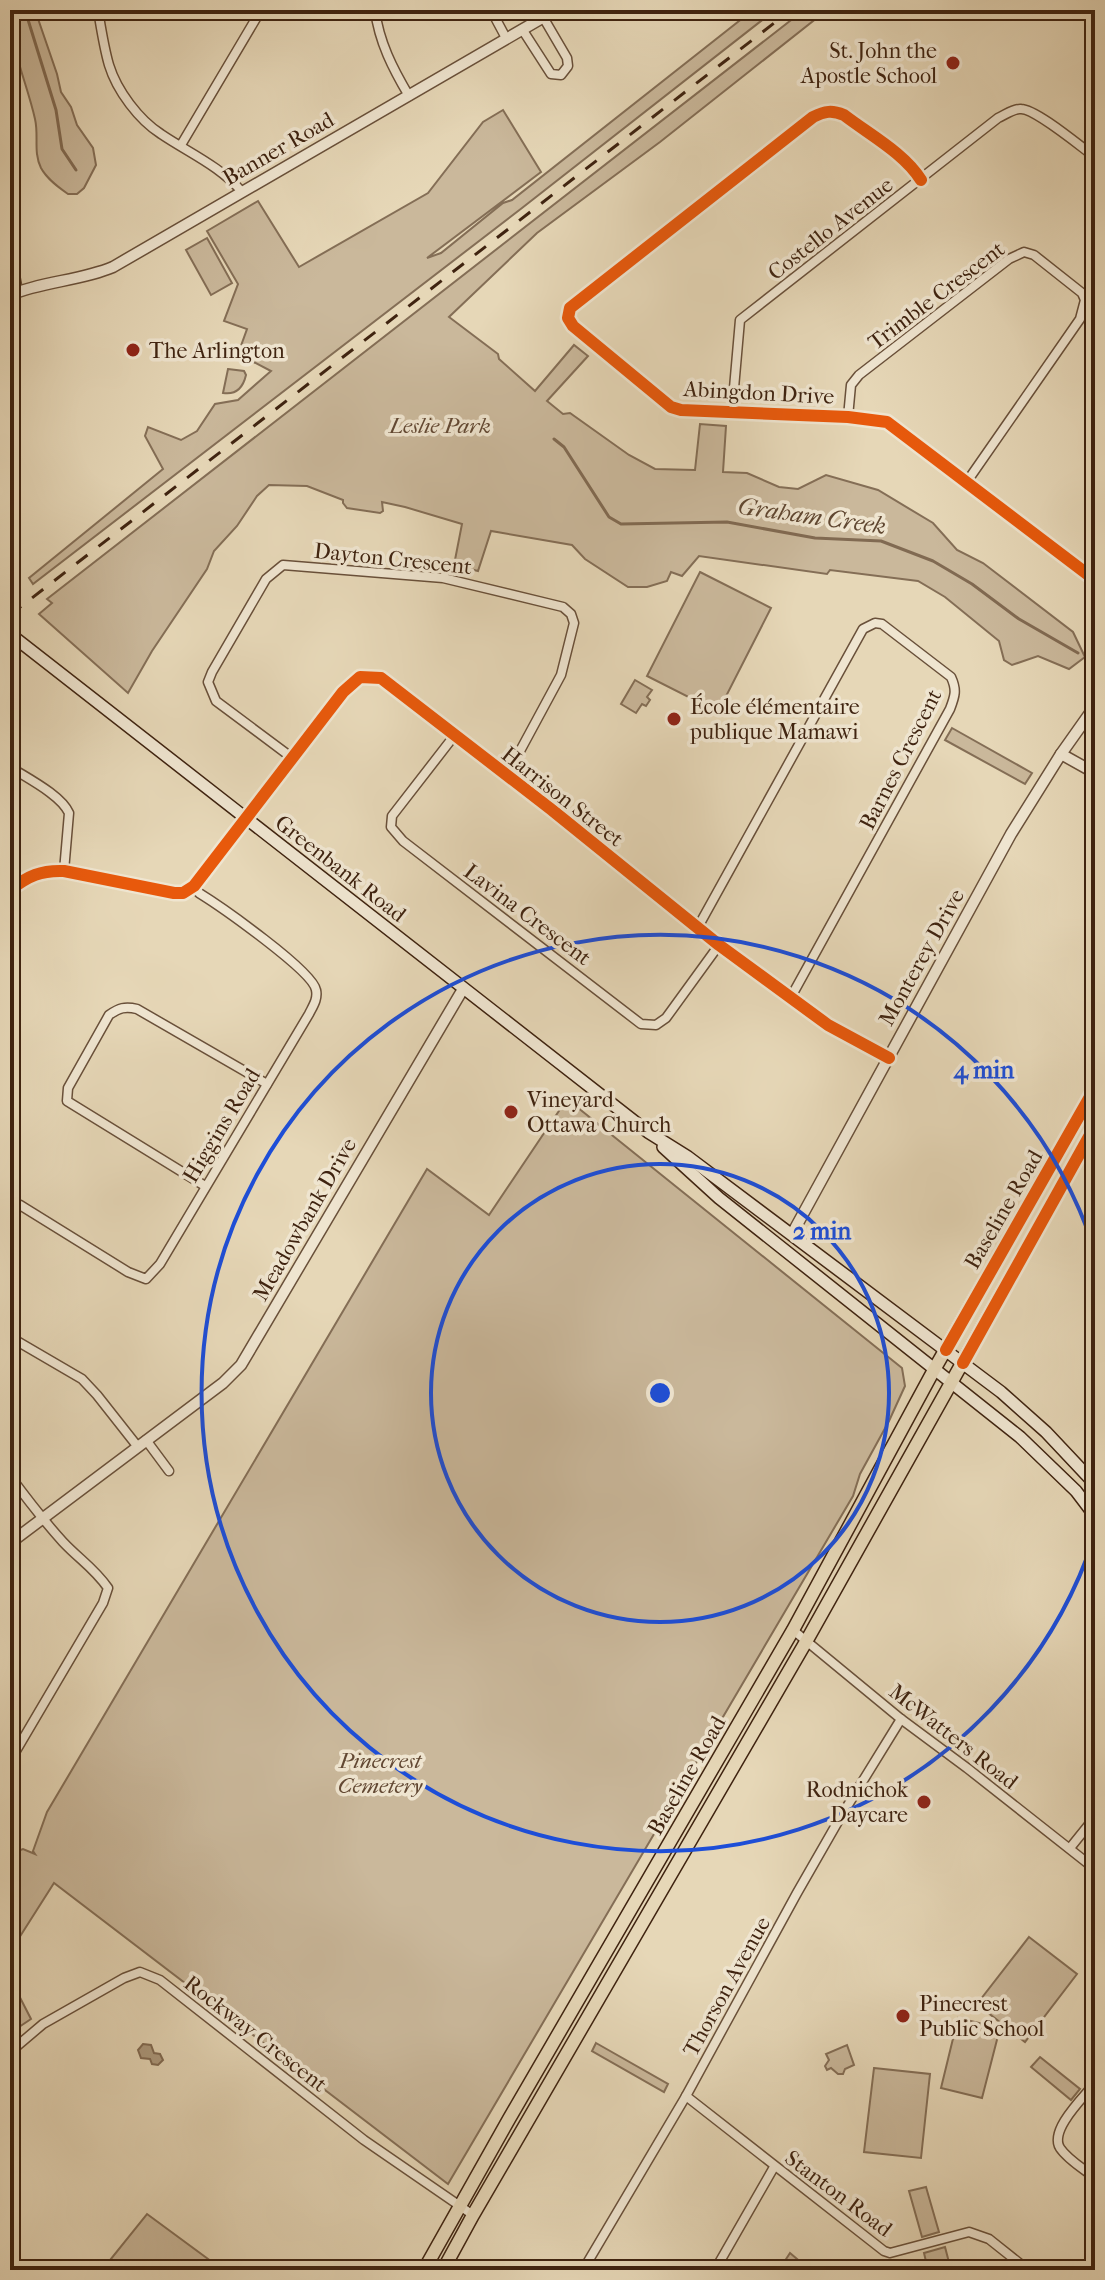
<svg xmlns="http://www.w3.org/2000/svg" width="1105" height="2280" font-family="'IM FELL French Canon',serif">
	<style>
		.green { fill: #cab89b; stroke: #846e56; stroke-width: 2 }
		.water { fill: #ad9a7e; stroke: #816a52; stroke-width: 2 }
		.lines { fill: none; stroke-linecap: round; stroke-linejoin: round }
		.stream { stroke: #816a52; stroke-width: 3 }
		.minor-casing { stroke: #69503a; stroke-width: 11 }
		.tertiary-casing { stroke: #69503a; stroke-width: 13 }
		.secondary-casing { stroke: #3f2310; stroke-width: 14 }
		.primary-casing { stroke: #3f2310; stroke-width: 15 }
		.minor { stroke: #efe5d0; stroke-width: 8 }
		.tertiary { stroke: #efe5d0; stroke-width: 10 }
		.secondary { stroke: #efe5d0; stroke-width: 11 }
		.primary { stroke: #e6d7b7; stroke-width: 12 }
		.rail { stroke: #3f2310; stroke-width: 3; stroke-dasharray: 14 14; stroke-linecap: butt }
		.cycleway-casing { stroke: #efe5d0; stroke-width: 17 }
		.cycleway { stroke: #e8590c; stroke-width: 12 }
		.ring { fill: none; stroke: #1d4ed8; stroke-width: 4 }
		.poi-dot { fill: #8f2418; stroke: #efe5d0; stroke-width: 3 }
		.labels { text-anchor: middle; stroke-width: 7; stroke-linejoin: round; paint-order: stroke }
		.poi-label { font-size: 22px; fill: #3f2310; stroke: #efe5d0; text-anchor: start }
		.street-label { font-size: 22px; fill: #3f2310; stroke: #efe5d0 }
		.park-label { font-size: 22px; font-style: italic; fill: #624833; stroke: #efe5d0 }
		.water-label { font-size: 24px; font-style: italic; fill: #604731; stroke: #efe5d0 }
		.centre { fill: #1d4ed8; stroke: #efe5d0; stroke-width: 4 }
		.ring-label { font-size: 24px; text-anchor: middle; font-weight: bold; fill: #1d4ed8; stroke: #efe5d0; stroke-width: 7; stroke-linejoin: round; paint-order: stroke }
	</style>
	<rect width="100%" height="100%" fill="#e6d7b7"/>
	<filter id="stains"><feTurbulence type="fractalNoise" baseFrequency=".0025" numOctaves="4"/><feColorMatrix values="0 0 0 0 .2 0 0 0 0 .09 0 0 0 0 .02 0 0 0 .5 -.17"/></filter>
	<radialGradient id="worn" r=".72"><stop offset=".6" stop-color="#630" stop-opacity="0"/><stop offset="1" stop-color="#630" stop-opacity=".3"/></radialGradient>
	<g class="green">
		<path d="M10 10H35L57 74 61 92 71 107 77 125 93 148 96 165 84 188 77 194H68C58 187 47 179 41 168 33 152 39 136 35 119 27 83 10 48 10 10Z"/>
		<path d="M753 10H775L522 208 33 584 29 578 163 469 145 436 148 427 181 440 197 431 215 404 238 400 271 371 238 354 247 329 224 321 238 284 207 231 258 201 299 267 428 193 483 122 503 110 541 172 427 258 441 253 503 203 512 200Z"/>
		<path d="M804 10H827L660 142 537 233 449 317 498 354 499 359 535 391 574 345 588 356 547 401 563 414 570 413 629 455 655 469 695 470 700 424 726 426 723 472 747 473 779 487 798 489 826 475 878 490 933 523 957 550 983 563 1073 632 1085 657 1069 669 1038 656 1012 665 1004 660 999 641 945 597 918 581 830 570 827 574 699 556 682 576 671 572 667 581 647 587H628L585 559 572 545 491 531 478 571 454 565 462 524 405 507 382 502 383 511 380 513 347 508 343 503V500L307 486 269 485 257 496 237 526 214 551 207 569 152 651 128 693 39 614 52 603 47 599Z"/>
		<path d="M207 238 232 283 211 295 186 250Z"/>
		<path d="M228 369 244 371 246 375C243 388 236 395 223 393Z"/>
		<path d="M700 572 771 608 718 712 647 676Z"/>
		<path d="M635 680 652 690 647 697 650 700 646 706 642 704 636 713 621 704Z"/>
		<path d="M952 728 1032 773 1025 784 945 740Z"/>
		<path d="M567 1099 902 1368 905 1386 889 1421 860 1474 853 1496 448 2184 54 1883 12 1949 10 1960V1854L23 1849 35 1854 33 1851 47 1812 427 1169 489 1215Z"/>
		<path d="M1029 1937 1077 1974 1025 2042 977 2004Z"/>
		<path d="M10 1978 31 2019 10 2033Z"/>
		<path d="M958 2018 1000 2028 982 2098 941 2088Z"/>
		<path d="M596 2043 668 2084 664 2092 592 2051Z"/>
		<path d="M847 2045 854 2065 845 2069 843 2074H838L831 2068 827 2070 825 2066 829 2060 826 2054Z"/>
		<path d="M1040 2057 1080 2089 1071 2100 1031 2067Z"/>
		<path d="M874 2068 930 2074 921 2158 864 2152Z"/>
		<path d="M926 2187 939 2232 922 2237 909 2191Z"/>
		<path d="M147 2214 223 2270H102Z"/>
		<path d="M945 2247 951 2270H928L924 2253Z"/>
		<path d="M790 2253 810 2270H779Z"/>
	</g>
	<path class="water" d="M143 2044 151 2045 154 2053 160 2054 163 2060 158 2065 152 2064 150 2059 141 2058 138 2050Z"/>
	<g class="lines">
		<g class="stream">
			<path d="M25 10 56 110 62 149 76 170"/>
			<path d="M554 439 564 447 609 517 621 524 727 522 815 538 881 541 933 561 972 584 1019 619 1078 653"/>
		</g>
		<g class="minor-casing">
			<g id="minor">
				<path d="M98 10C101 28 104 48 109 65 117 91 139 120 161 134 189 153 220 166 242 192"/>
				<path d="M375 10C379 42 393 69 409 96"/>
				<path d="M491 10 506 38"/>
				<path d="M522 29 551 74 561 75 568 66 567 58 543 17"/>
				<path d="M181 145 261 10"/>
				<path d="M921 180C904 153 870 135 844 115 832 110 825 111 813 117L570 308 568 318 573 326 671 407 681 410 848 417 887 422 1095 580"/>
				<path d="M10 249 18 291"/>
				<path d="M732 411 740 320 998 118C1005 115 1014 108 1021 109 1036 109 1081 147 1095 157"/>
				<path d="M848 417 851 385 859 375 1009 259 1024 252 1034 255 1082 293 1085 300 1080 319 966 483"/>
				<path d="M454 736 392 816 391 827 403 841 641 1024 656 1025 666 1018 719 945"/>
				<path d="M291 757 216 701 208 682 212 672 266 579 283 565 443 578 563 607 571 614 574 623 561 675 520 751 503 773"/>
				<path d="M10 767C27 778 61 795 69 813L64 871"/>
				<path d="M698 927 863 629 875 623 882 624 951 677C957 690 955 696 950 709L791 997"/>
				<path d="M205 1186 67 1101 68 1088 109 1015C119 1008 125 1006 137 1009L267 1084"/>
				<path d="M10 1203 20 1205 128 1272 146 1279 160 1264 309 1014C313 1006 318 999 316 990 313 971 220 906 199 893L194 886"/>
				<path d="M10 1337 82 1379 97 1395 138 1447"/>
				<path d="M146 1440 169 1471"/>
				<path d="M10 1476C27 1499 44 1521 63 1542 80 1560 94 1568 108 1588L103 1603 10 1761"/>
				<path d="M793 1630 901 1719 967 1768 1095 1869"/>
				<path d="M1070 1848 1095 1817"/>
				<path d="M10 2052 43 2024 124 1978 140 1972 160 1980 364 2140 473 2215"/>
				<path d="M1095 2083C1083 2098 1049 2130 1060 2148 1068 2160 1084 2169 1095 2178"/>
				<path d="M686 2096 884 2251 890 2253 969 2232 989 2239 1028 2270"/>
				<path d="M583 2270 686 2096 797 1893 840 1818 901 1719"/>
				<path d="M715 2270 774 2167"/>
			</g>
		</g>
		<g class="tertiary-casing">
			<g id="tertiary">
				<path d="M10 295C43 281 80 281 113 267L556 10"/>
				<path d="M1061 754 1095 773"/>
				<path d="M10 890C28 876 41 870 64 871L174 893H183L194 886 343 692 360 677 381 678 552 810 719 945 828 1025 889 1058"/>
				<path d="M792 1234 1011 834 1061 754 1095 706"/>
				<path d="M10 1543 223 1383 241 1365 463 989"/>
			</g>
		</g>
		<g class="secondary-casing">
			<g id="secondary">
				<path d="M10 634 648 1132 688 1157 1001 1392 1046 1432 1095 1484"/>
				<path d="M663 1147 719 1198 1020 1437 1076 1491 1095 1516"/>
			</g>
		</g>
		<g class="primary-casing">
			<g id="primary">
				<path d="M424 2270 509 2119 793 1630 935 1368 1095 1088"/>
				<path d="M443 2270 473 2215 807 1640 1095 1126"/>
			</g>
		</g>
		<use href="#minor" class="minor"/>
		<use href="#tertiary" class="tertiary"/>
		<use href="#secondary" class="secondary"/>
		<use href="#primary" class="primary"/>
		<path class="rail" d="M10 615 791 10"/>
		<g class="cycleway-casing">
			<g id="cycleway">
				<path d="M921 180C904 153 870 135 844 115 832 110 825 111 813 117L570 308 568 318 573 326 671 407 681 410 848 417 887 422 1095 580"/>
				<path d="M10 890C28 876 41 870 64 871L174 893H183L194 886 343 692 360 677 381 678 552 810 719 945 828 1025 889 1058"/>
				<path d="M946 1350 1095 1088"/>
				<path d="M963 1363 1095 1126"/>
			</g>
		</g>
		<use href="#cycleway" class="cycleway"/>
	</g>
	<g class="ring">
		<circle cx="660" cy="1393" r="229"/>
		<path d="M1094 1538A458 458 0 1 1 1094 1248"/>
	</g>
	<g class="poi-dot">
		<circle cx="953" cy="63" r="8"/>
		<circle cx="133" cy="350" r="8"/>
		<circle cx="674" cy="719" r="8"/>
		<circle cx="511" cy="1112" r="8"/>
		<circle cx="924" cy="1802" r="8"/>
		<circle cx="903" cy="2016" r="8"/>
	</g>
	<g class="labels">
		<g class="poi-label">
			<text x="937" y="58" text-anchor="end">St. John the<tspan x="937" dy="25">Apostle School</tspan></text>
			<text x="149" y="358">The Arlington</text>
			<text x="690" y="714">École élémentaire<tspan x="690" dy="25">publique Mamawi</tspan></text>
			<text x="527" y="1107">Vineyard<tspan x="527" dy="25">Ottawa Church</tspan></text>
			<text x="908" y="1797" text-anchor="end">Rodnichok<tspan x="908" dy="25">Daycare</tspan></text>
			<text x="919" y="2011">Pinecrest<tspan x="919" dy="25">Public School</tspan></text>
		</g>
		<g class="street-label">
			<text transform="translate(278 148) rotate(-30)" y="8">Banner Road</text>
			<text transform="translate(830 228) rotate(-38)" y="8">Costello Avenue</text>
			<text transform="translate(936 295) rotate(-37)" y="8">Trimble Crescent</text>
			<text transform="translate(759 392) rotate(3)" y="8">Abingdon Drive</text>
			<text transform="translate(393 558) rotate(6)" y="8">Dayton Crescent</text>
			<text transform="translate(900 759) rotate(-63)" y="8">Barnes Crescent</text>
			<text transform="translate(563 796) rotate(38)" y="8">Harrison Street</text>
			<text transform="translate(341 868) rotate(38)" y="8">Greenbank Road</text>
			<text transform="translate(528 914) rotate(37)" y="8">Lavina Crescent</text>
			<text transform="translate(921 957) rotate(-61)" y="8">Monterey Drive</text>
			<text transform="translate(221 1125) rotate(-59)" y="8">Higgins Road</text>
			<text transform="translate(1003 1209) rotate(-60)" y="8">Baseline Road</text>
			<text transform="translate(304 1219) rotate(-60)" y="8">Meadowbank Drive</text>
			<text transform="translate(954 1736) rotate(38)" y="8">McWatters Road</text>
			<text transform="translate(686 1775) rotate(-60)" y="8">Baseline Road</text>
			<text transform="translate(726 1986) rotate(-61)" y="8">Thorson Avenue</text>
			<text transform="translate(256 2033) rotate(38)" y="8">Rockway Crescent</text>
			<text transform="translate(839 2193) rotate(37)" y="8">Stanton Road</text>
		</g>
		<g class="park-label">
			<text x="440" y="433">Leslie Park</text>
			<text x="380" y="1768">Pinecrest<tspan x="380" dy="25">Cemetery</tspan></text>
		</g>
		<g class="water-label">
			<text transform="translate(812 516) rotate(8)" y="8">Graham Creek</text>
		</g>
	</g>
	<circle cx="660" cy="1393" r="12" class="centre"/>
	<g class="ring-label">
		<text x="984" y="1078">4 min</text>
		<text x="822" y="1239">2 min</text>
	</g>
	<rect width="1105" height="2280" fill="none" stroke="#e6d7b7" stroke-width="40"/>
	<rect x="12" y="12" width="1081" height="2256" fill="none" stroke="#3f2310" stroke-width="4"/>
	<rect x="20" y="20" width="1065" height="2240" fill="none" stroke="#3f2310" stroke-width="2"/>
	<rect width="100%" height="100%" filter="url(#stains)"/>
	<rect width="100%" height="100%" fill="url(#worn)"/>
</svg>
